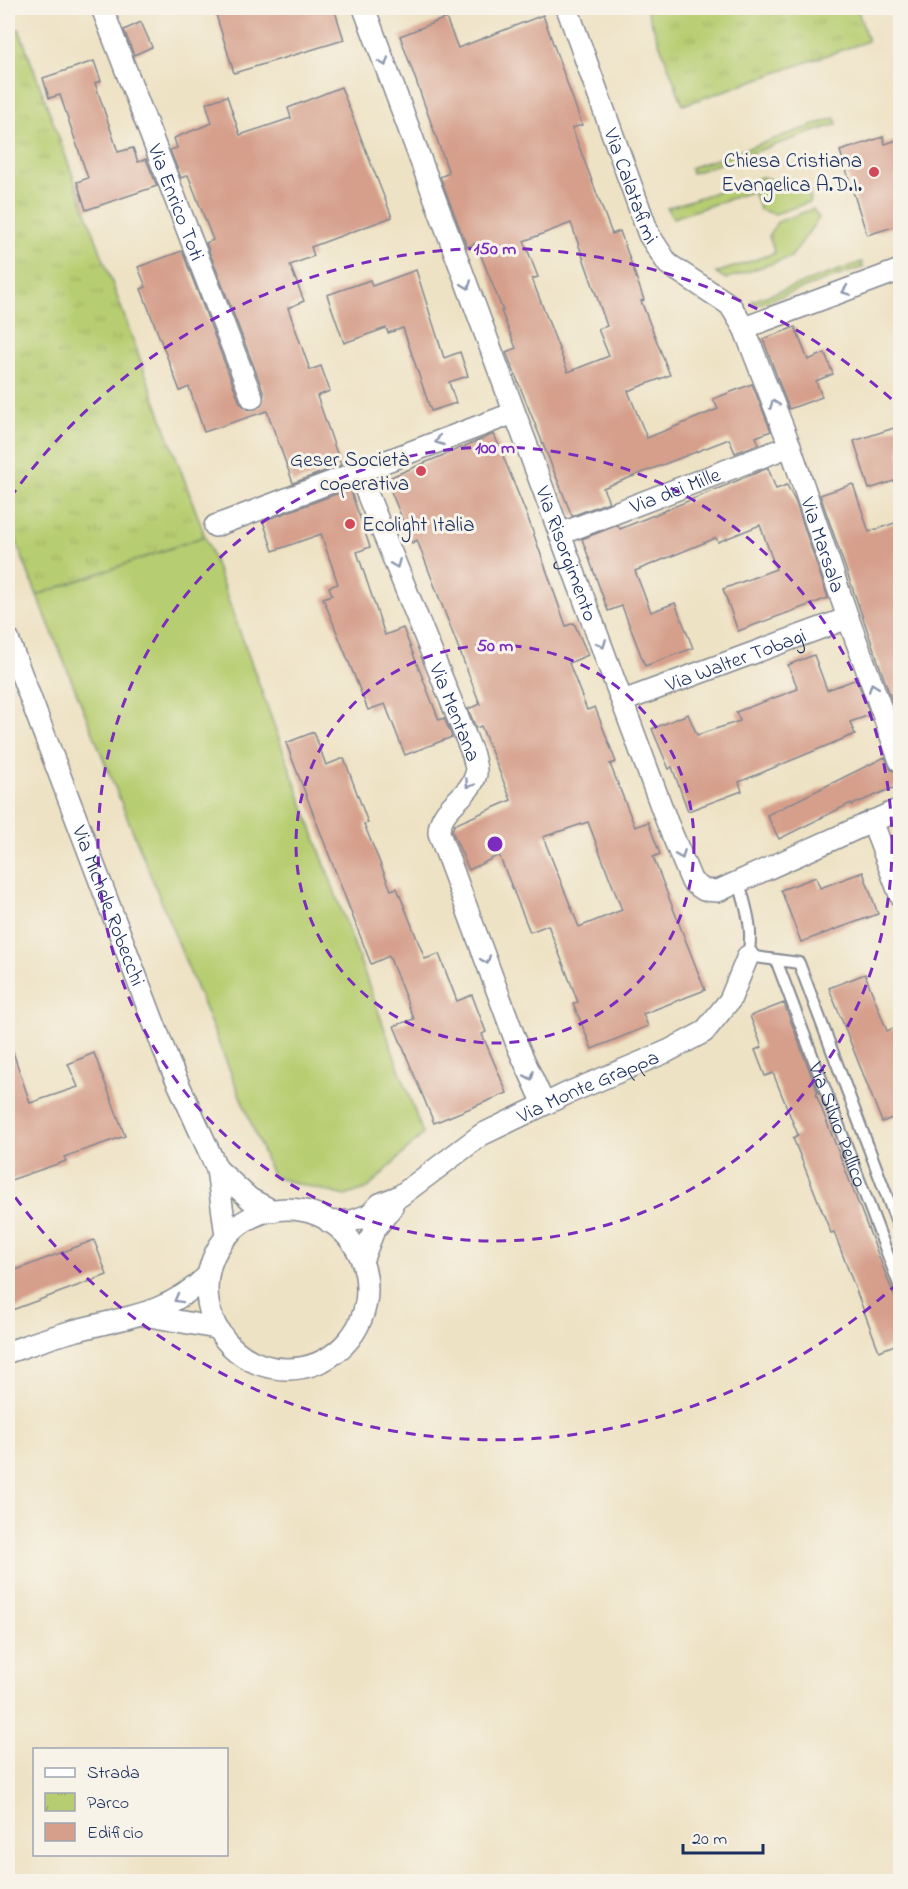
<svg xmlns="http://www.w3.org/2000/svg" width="908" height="1889" font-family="'Indie Flower',sans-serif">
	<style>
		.grass { fill: #b7cd71; stroke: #697e68; stroke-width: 1.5 }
		.park { fill: url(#park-tufts); stroke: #697e68; stroke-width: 1.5 }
		.building { fill: #d59f8b; fill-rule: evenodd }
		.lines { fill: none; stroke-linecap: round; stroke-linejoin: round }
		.lane-casing { stroke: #848891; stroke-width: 14 }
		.street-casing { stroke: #848891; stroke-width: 24 }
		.lane { stroke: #fff; stroke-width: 10 }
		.street { stroke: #fff; stroke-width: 21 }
		.oneway { stroke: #8d97ae }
		.ring { fill: none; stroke: #7b2cbf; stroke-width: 3; stroke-dasharray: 10 8 }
		.poi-dot { fill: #d1495b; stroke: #f7f3e8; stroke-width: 2 }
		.labels { text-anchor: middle; stroke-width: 6; stroke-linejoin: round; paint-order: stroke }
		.poi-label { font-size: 21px; fill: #1b2f5e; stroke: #f7f3e8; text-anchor: end }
		.street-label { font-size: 21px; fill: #1b2f5e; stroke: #f7f3e8 }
		.centre { fill: #7b2cbf; stroke: #f7f3e8; stroke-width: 3 }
		.ring-label { font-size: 18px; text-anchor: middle; font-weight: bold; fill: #7b2cbf; stroke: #f7f3e8; stroke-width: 6; stroke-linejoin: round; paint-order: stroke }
	</style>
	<defs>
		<pattern id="park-tufts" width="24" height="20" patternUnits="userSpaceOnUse" patternTransform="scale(1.5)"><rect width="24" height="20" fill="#b7cd71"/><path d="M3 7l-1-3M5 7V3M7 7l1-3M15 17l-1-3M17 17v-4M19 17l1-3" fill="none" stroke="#9db064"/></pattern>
	</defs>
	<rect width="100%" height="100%" fill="#f7f3e8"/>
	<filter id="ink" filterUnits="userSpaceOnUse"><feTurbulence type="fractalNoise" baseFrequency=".0167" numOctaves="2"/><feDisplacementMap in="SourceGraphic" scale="12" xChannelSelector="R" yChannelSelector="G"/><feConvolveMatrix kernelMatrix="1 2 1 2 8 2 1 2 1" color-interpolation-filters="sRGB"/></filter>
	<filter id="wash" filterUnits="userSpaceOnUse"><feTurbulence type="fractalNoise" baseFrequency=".008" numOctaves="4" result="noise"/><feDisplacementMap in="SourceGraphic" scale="24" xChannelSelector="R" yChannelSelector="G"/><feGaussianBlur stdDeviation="1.35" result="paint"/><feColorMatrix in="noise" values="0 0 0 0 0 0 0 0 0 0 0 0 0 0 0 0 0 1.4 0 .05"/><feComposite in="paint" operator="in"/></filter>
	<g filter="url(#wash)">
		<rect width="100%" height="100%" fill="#eee2c4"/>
		<g class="grass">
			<path d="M835 118 837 124 692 173 690 168Z"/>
			<path d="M762 177 810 191V202L775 214 760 210 753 191 673 218 667 208Z"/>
			<path d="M813 209 819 218 791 257 726 279 716 273 775 253 769 236 777 222Z"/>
			<path d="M862 262 863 267 756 305 752 301Z"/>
			<path d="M205 536 423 1134 368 1188 345 1196 273 1177 37 595Z"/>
		</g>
		<g class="park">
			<path d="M646 8H857L868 41 683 105Z"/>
			<path d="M19 29 205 536 37 595 8 521V32Z"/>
		</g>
		<g id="blocks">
			<g class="building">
				<path d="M214 8H334L344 40 234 73Z"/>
				<path d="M543 15 582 125 572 128 612 234 620 231 644 300 641 301 670 375 628 391 647 438 718 409 713 399 752 384 771 431 756 437 759 444 735 453 729 439 603 488 609 502 572 516 506 352 516 348 501 311H503L476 243 467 247 440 177 449 173 400 36 446 18 458 48ZM571 223 607 326 598 329 609 356 568 372 532 279 538 277 524 241Z"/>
				<path d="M141 22 152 47 134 55 124 30Z"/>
				<path d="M94 61 101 81 95 83 118 152 133 148 138 162 146 159 157 186 86 210 77 182 88 178 60 95 49 98 43 78Z"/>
				<path d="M341 87 392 217 311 247 314 256 290 265 304 301 288 308 310 370 321 366 330 391 317 396 341 465 293 483 267 411 204 432 189 387 180 391 141 289 146 287 138 267 182 251 240 403 249 410 261 406 264 393 206 243 213 240 188 175 181 178 170 150 177 148 174 138 212 123 206 103 227 96 240 135 291 118 288 108Z"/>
				<path d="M883 137 885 144 900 139V225L867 235 840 151Z"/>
				<path d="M416 270 444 358 460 352 468 376 449 382 456 403 431 411 403 328 388 333 386 328 344 343 327 295 370 280 372 286Z"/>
				<path d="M795 327 808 360 825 353 833 374 816 381 822 397 789 409 763 339Z"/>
				<path d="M900 426V479L869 489 854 441Z"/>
				<path d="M494 434 528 518 566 626 574 623 588 655 569 663 587 710 595 707 616 762 610 764 635 827 648 822 660 854 653 857 705 990 643 1014 648 1026 592 1049 573 1003 578 1002 548 925 530 932 499 855 469 870 452 831 454 825 511 800 481 726 476 728 468 709 480 704 417 540 412 543 386 479ZM588 822 622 910 579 927 543 837Z"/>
				<path d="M768 468 776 489 787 485 796 503 828 598 738 631 723 589 776 569 760 525 718 542 716 538 635 571 651 612 675 603 693 648 645 666 622 606 608 611 582 539 618 525 620 529Z"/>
				<path d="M853 484 869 532 900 521V724L820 495Z"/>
				<path d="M350 489 370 547 357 552 385 635 403 628 439 720 444 718 452 737 405 755 385 704 368 710 323 598 332 595 329 587 338 584 321 534 273 551 263 521Z"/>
				<path d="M814 655 827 690 857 679 870 715 850 722 855 734 739 782 742 791 688 811 672 767 669 769 652 729 688 714 697 735 740 721 736 712 798 689 788 665Z"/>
				<path d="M314 732 326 765 344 758 368 823 364 824 391 890 397 888 425 959 439 954 457 1001 472 995 486 1032 482 1034 507 1093 434 1123 394 1026 414 1019 389 956 371 964 286 743Z"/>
				<path d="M885 757 891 770 900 773V785L852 805 851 803 779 839 767 815Z"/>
				<path d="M863 872 878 914 801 942 781 890 816 877 820 888Z"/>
				<path d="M865 974 887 1031 900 1025V1115L882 1122 829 988Z"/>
				<path d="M784 1003 818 1093 816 1094 900 1311V1343L879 1351 834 1232 831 1233 793 1138 798 1135 773 1073 765 1076 755 1050 762 1047 750 1016Z"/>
				<path d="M11 1046 30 1103 78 1087 68 1064 94 1053 125 1136 64 1157 66 1161 8 1181V1047Z"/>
				<path d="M94 1240 107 1275 12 1310 8 1298V1273Z"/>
			</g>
		</g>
	</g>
	<g filter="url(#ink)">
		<use href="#blocks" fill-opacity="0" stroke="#848891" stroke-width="1.5"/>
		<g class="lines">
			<g class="lane-casing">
				<g id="lane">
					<path d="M739 882C746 908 754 929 748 956L799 963 900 1231"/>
					<path id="s1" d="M776 960 900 1287"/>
				</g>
			</g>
			<g class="street-casing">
				<g id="street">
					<path id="s2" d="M102 8 252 398"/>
					<path id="s3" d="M364 8 667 822 692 882 704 890 718 891 900 809"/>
					<path id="s4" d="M567 8 649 235 668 264 730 305 744 328 790 446 848 618 900 761"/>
					<path d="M744 328 900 270"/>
					<path id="s5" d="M358 471 473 755C474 761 477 769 476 774 470 798 439 806 439 833L518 1047 544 1104"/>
					<path d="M215 526 514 413"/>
					<path id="s6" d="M560 534 790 446"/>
					<path id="s7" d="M8 639 169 1063 217 1169 226 1236"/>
					<path id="s8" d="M623 701 848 618"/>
					<path d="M872 821 900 895"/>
					<path d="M217 1169 250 1199 273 1211"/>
					<circle cx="287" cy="1289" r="80"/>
					<path id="s9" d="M329 1222 352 1221 369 1215 380 1204 400 1196 481 1135 568 1093 668 1051 704 1032 730 1000 748 956"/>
					<path d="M362 1261 374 1230 392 1207"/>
					<path d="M144 1315 216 1328"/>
					<path d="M8 1352C29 1345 51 1337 73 1331 125 1317 167 1315 207 1276"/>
				</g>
			</g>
			<use href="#lane" class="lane"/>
			<use href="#street" class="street"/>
		</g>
		<defs><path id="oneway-chevron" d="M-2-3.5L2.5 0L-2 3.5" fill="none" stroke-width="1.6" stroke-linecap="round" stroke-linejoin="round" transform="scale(1.5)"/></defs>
		<g class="oneway">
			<use href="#oneway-chevron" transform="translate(384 62) rotate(70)"/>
			<use href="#oneway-chevron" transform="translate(467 285) rotate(70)"/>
			<use href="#oneway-chevron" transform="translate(846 291) rotate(160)"/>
			<use href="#oneway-chevron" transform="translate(774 404) rotate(-111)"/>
			<use href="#oneway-chevron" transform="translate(439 441) rotate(160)"/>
			<use href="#oneway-chevron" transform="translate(396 564) rotate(68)"/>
			<use href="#oneway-chevron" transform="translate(602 644) rotate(69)"/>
			<use href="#oneway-chevron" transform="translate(873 687) rotate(-110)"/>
			<use href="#oneway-chevron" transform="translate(469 784) rotate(125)"/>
			<use href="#oneway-chevron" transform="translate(681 855) rotate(67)"/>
			<use href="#oneway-chevron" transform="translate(486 960) rotate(70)"/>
			<use href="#oneway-chevron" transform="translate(530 1076) rotate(66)"/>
			<use href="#oneway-chevron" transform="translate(178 1299) rotate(151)"/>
		</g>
	</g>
	<g class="ring">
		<circle cx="495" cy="844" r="199"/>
		<circle cx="495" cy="844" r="397"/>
		<path d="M898 1283A596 596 0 0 1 10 1190M10 498A596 596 0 0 1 898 405"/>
	</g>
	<g class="poi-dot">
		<circle cx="874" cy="172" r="6"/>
		<circle cx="421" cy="471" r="6"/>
		<circle cx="350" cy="524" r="6"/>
	</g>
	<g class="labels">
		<g class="poi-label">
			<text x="862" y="167">Chiesa Cristiana<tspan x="862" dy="24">Evangelica A.D.I.</tspan></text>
			<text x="409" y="466">Geser Società<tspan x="409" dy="24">coperativa</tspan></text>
			<text x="362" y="531" text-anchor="start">Ecolight Italia</text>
		</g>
		<g class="street-label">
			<text dy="7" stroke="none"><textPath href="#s4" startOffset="189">Via Calatafimi</textPath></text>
			<text dy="7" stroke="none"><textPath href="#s2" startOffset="208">Via Enrico Toti</textPath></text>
			<text dy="7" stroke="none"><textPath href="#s6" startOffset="123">Via dei Mille</textPath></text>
			<text dy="7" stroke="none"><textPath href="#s4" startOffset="608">Via Marsala</textPath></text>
			<text dy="7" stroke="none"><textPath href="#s3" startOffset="582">Via Risorgimento</textPath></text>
			<text dy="7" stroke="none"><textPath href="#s8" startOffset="120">Via Walter Tobagi</textPath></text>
			<text dy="7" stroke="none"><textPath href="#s5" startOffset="260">Via Mentana</textPath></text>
			<text dy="7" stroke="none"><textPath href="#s7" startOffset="285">Via Michele Robecchi</textPath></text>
			<text dy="7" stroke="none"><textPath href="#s9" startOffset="297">Via Monte Grappa</textPath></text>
			<text dy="7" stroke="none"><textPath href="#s1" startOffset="176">Via Silvio Pellico</textPath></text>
		</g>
	</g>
	<circle cx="495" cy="844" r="9" class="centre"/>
	<g class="ring-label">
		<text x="495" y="254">150 m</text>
		<text x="495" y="453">100 m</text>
		<text x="495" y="651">50 m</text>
	</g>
	<rect width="908" height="1889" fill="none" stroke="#f7f3e8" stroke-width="30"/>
	<rect x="33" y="1748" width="195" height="108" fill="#f7f3e8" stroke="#9fa5b1" stroke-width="1.5"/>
	<rect x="45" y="1768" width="30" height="9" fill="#ffffff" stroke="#9fa5b1" stroke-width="1.5"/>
	<text x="87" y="1778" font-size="18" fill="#1b2f5e">Strada</text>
	<rect x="45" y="1793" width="30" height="18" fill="url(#park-tufts)" stroke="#9fa5b1" stroke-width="1.5"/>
	<text x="87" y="1808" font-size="18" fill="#1b2f5e">Parco</text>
	<rect x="45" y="1823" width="30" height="18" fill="#d59f8b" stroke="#9fa5b1" stroke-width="1.5"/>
	<text x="87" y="1838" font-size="18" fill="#1b2f5e">Edificio</text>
	<path d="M683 1844v9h80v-9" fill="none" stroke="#1b2f5e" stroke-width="3"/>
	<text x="692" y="1844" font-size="18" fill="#1b2f5e" stroke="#f7f3e8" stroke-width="4.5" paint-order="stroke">20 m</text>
</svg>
